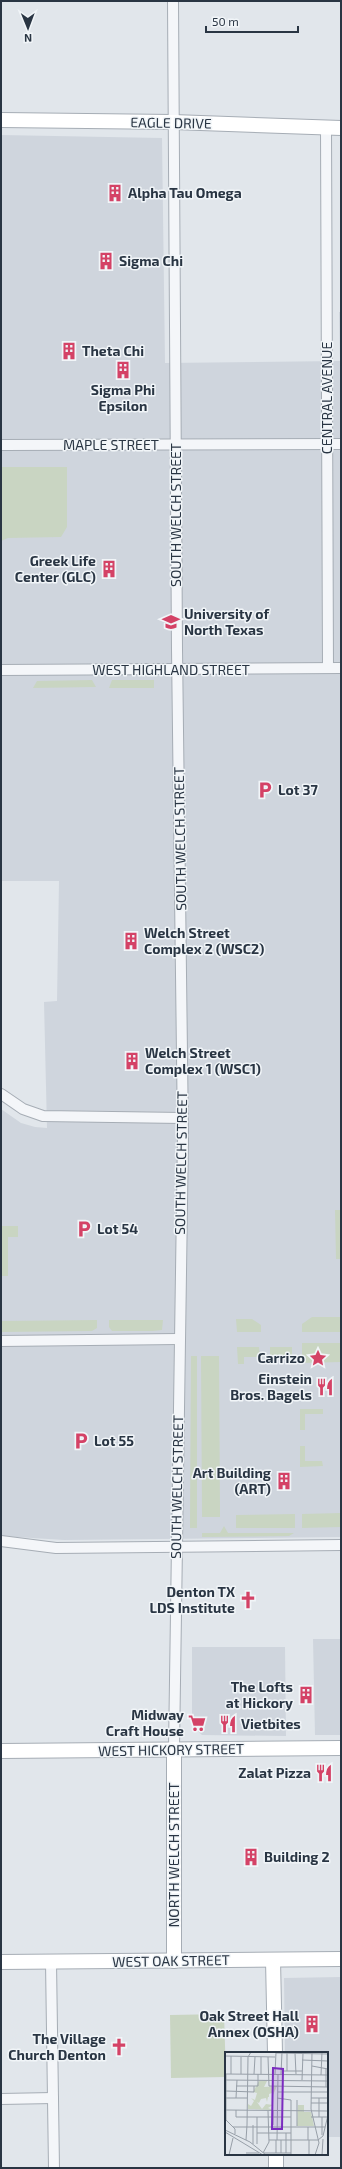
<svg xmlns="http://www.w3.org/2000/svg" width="342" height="2169" font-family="'Exo 2',sans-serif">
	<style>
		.built { fill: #cfd5dd }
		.green { fill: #c9d5c2 }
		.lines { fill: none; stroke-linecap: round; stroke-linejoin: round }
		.street-casing { stroke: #a6adb5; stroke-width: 12 }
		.secondary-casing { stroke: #a6adb5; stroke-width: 16 }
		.street { stroke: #f4f6f9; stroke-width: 10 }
		.secondary { stroke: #fff; stroke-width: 14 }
		.labels { text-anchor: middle; stroke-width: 3; stroke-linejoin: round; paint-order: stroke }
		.street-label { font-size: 14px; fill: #293543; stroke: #f1f5f8 }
		.poi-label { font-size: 14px; font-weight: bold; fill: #293543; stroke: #f1f5f8; text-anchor: start }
		.inset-road { fill: none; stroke: #979fa8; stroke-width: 1 }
		.view { fill: #7b2cbf; fill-opacity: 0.15; stroke: #7b2cbf; stroke-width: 2 }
		.inset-edge { fill: none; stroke: #293543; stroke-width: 2 }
	</style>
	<rect width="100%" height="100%" fill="#e1e6eb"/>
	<g class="built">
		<path d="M1 135 162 138 165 363 340 361 339 312H341V1537L64 1540 1 1536V1109L21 1123 35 1127 47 1128 44 1002 57 1001 59 881H1Z"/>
		<path d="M313 1639H341V1735H315Z"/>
		<path d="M192 1647H285L286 1736 202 1735 192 1726Z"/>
		<path d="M341 1977V2137H327V2053H285L284 1978Z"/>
	</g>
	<g class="green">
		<path d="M1 467H67V527L61 537 8 538 1 541Z"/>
		<path d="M92 680 96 687 33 688 37 681Z"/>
		<path d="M112 680H154V688H109Z"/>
		<path d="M335 1210H341V1259H336Z"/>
		<path d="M1 1226H18V1237H8V1276H1Z"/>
		<path d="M312 1317H341V1332H302V1324Z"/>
		<path d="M236 1319H252L261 1325V1332H237Z"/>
		<path d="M97 1320V1328L92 1331 1 1332V1321Z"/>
		<path d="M109 1320H163L162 1330 153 1331H112L109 1327Z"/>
		<path d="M302 1343H341V1362L302 1363Z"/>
		<path d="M237 1347H259L260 1357H244V1364H238Z"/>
		<rect x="270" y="1347" width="22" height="9"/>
		<path d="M191 1356H197V1528H190Z"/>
		<path d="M201 1356H219L220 1517H202Z"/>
		<path d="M300 1409H323V1414H305V1430H300Z"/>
		<path d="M300 1446H305V1461H322L323 1466 300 1467Z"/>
		<path d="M341 1513V1527L302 1528V1514Z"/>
		<path d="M295 1514V1528H236V1515Z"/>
		<path d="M224 1526 228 1533H294L289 1536 202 1537V1533H220Z"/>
		<path d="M224 2014 226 2077 171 2078 170 2015Z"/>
	</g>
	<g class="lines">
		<g class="street-casing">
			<g id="street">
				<path d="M173 1 177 649 183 1136 174 1749"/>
				<path d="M326 128 328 668"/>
				<path d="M1 445 341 444"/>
				<path d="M1 670 341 668"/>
				<path d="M1 1094 23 1109 43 1116 182 1118"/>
				<path d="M1 1341 178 1339"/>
				<path d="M1 1541 56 1548 341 1545"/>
				<path d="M51 1962 54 2168"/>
				<path d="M1 2099 53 2098"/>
			</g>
		</g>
		<g class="secondary-casing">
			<g id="secondary">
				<path d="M1 120 173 122 341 128"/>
				<path d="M174 1749V1961"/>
				<path d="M1 1751 341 1748"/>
				<path d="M273 1960 275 2053"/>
				<path d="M1 1962 341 1959"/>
				<path d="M276 2154V2168"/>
			</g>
		</g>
		<use href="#street" class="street"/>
		<use href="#secondary" class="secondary"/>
	</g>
	<defs>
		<g id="building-bare" transform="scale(1.38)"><path d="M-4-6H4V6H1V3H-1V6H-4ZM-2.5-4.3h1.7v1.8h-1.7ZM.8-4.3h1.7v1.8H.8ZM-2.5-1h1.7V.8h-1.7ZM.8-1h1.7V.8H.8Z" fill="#d44266" stroke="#f1f5f8" stroke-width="2.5" paint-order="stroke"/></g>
		<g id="university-bare" transform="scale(1.38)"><path d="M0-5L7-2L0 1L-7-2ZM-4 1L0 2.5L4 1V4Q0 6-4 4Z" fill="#d44266" stroke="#f1f5f8" stroke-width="2.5" paint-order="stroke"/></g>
		<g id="parking-bare" transform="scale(1.38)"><path d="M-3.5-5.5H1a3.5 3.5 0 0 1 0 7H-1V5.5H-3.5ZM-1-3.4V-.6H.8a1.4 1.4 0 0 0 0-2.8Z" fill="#d44266" stroke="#f1f5f8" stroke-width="2.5" paint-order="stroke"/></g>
		<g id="sight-bare" transform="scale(1.38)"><path d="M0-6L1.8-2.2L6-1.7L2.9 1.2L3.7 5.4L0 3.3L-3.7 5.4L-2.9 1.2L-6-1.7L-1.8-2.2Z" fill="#d44266" stroke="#f1f5f8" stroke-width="2.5" paint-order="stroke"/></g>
		<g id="restaurant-bare" transform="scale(1.38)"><path d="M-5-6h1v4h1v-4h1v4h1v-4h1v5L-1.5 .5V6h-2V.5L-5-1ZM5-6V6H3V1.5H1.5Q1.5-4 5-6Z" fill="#d44266" stroke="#f1f5f8" stroke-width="2.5" paint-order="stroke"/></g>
		<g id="church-bare" transform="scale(1.38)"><path d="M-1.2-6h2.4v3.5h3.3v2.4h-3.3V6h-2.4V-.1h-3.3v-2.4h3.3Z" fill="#d44266" stroke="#f1f5f8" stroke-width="2.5" paint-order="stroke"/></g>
		<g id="supermarket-bare" transform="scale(1.38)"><path d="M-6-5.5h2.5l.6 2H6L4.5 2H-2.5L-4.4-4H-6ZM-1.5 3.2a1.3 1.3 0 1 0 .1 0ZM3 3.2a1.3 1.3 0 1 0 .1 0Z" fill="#d44266" stroke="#f1f5f8" stroke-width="2.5" paint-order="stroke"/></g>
	</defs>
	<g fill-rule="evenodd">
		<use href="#building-bare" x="115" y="193"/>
		<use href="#building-bare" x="106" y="261"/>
		<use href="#building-bare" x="69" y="351"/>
		<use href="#building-bare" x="123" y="370"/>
		<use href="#building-bare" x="109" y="569"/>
		<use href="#university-bare" x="171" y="622"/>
		<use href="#parking-bare" x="265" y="790"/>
		<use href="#building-bare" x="131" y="941"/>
		<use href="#building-bare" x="132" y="1061"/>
		<use href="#parking-bare" x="84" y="1229"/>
		<use href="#sight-bare" x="318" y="1358"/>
		<use href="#restaurant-bare" x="325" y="1387"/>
		<use href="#parking-bare" x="81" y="1441"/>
		<use href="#building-bare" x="284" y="1481"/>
		<use href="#church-bare" x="248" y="1600"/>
		<use href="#building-bare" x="306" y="1695"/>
		<use href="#supermarket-bare" x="197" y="1723"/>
		<use href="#restaurant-bare" x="228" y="1724"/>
		<use href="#restaurant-bare" x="324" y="1773"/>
		<use href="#building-bare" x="251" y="1857"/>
		<use href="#building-bare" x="312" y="2024"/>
		<use href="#church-bare" x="119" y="2047"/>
	</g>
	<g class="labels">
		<g class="street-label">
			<text transform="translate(171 123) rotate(1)" y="5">EAGLE DRIVE</text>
			<text transform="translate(327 398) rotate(-90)" y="5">CENTRAL AVENUE</text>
			<text x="111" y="450">MAPLE STREET</text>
			<text transform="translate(176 515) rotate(-90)" y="5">SOUTH WELCH STREET</text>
			<text x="171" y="675">WEST HIGHLAND STREET</text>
			<text transform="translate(180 839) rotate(-91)" y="5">SOUTH WELCH STREET</text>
			<text transform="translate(181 1163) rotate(-89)" y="5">SOUTH WELCH STREET</text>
			<text transform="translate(177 1487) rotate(-89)" y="5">SOUTH WELCH STREET</text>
			<text transform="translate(171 1750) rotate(-1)" y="5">WEST HICKORY STREET</text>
			<text transform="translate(174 1855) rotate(-90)" y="5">NORTH WELCH STREET</text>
			<text transform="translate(171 1961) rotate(-1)" y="5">WEST OAK STREET</text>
		</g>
		<g class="poi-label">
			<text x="128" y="198">Alpha Tau Omega</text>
			<text x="119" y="266">Sigma Chi</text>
			<text x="82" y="356">Theta Chi</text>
			<text x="123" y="395" text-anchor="middle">Sigma Phi<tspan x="123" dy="16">Epsilon</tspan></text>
			<text x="96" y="566" text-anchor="end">Greek Life<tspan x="96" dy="16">Center (GLC)</tspan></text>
			<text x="184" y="619">University of<tspan x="184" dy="16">North Texas</tspan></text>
			<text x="278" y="795">Lot 37</text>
			<text x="144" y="938">Welch Street<tspan x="144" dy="16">Complex 2 (WSC2)</tspan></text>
			<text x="145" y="1058">Welch Street<tspan x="145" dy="16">Complex 1 (WSC1)</tspan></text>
			<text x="97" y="1234">Lot 54</text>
			<text x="305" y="1363" text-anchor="end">Carrizo</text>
			<text x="312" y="1384" text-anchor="end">Einstein<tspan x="312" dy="16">Bros. Bagels</tspan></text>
			<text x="94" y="1446">Lot 55</text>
			<text x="271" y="1478" text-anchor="end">Art Building<tspan x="271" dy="16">(ART)</tspan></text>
			<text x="235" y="1597" text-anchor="end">Denton TX<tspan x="235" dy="16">LDS Institute</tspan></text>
			<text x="293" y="1692" text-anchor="end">The Lofts<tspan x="293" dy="16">at Hickory</tspan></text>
			<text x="184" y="1720" text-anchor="end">Midway<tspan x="184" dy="16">Craft House</tspan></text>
			<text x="241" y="1729">Vietbites</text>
			<text x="311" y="1778" text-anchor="end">Zalat Pizza</text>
			<text x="264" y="1862">Building 2</text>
			<text x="299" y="2021" text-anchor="end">Oak Street Hall<tspan x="299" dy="16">Annex (OSHA)</tspan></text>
			<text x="106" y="2044" text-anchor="end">The Village<tspan x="106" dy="16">Church Denton</tspan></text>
		</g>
	</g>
	<g transform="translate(225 2052)">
		<rect width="103" height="103" fill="#e1e6eb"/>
		<path d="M34 29H42L39 35 52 34 48 43 47 41 44 42V45H48H43L42 50 41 46 36 47 34 51 32 50 37 57 41 52 48 53 43 56 48 58 23 57V52L26 54 29 49 26 46 30 48 32 41 28 40ZM73 53H79V60H86L89 74H72Z" fill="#c9d5c2"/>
		<path class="inset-road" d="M87 0 86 57 94 91 90 103M51 1 103 2M70 1 71 22M0 4 50 5M43 5 44 34 103 35M77 8 103 9M87 14 103 17M57 19H77M62 19V0M0 22 103 23M1 22V68L10 77V82M6 22V4M16 22V5M29 22 30 5M36 22V5M50 22 51 0M56 22 57 0M96 23 97 0M0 28 103 29M77 28 78 1M11 34H33V22M101 35V17M1 39 29 40V34M53 40H103M1 46H22M11 46 12 28M52 46 66 48V103M86 46H103M86 51H103M1 58 103 59M11 58V65H66M86 65H103M94 65V46M22 73 23 5 26 0M48 73V59M72 74V48M8 75H100M0 78 25 90 41 103M0 80 38 103M32 81H66M97 83V65M21 88 22 73M44 88H93M51 88V101M52 88 53 22M56 88V101M83 88V75M93 88 98 84 103 63M28 92V73M32 92V65M21 101H34M38 101 44 90 43 59M39 101H66M61 101V81M84 102V88M4 103 8 86M97 103 98 87"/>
		<path class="view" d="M48 16 58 17 57 77H47Z"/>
		<rect width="103" height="103" class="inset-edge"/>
	</g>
	<rect width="342" height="2169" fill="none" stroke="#293543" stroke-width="4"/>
	<g transform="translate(28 28) rotate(179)" stroke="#f1f5f8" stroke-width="3" paint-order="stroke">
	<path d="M0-3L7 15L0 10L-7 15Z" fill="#293543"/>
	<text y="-6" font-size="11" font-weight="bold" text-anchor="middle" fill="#293543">N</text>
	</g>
	<path d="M206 26v6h92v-6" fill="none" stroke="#293543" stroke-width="2"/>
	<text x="212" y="26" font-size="12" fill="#293543" stroke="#f1f5f8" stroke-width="3" paint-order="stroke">50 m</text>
</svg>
